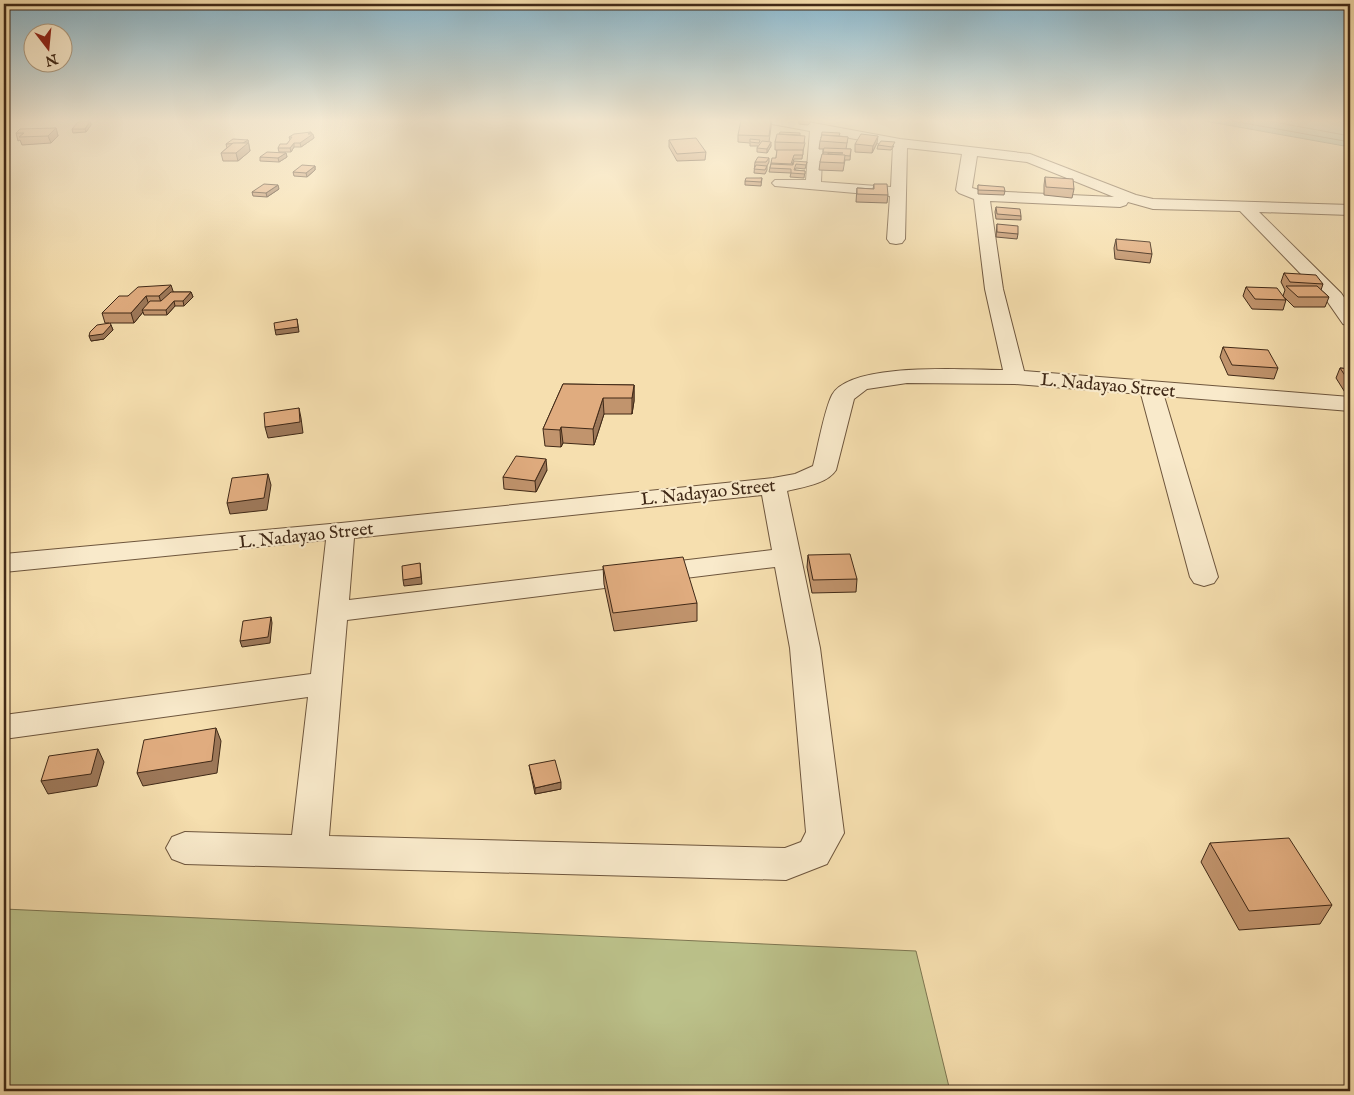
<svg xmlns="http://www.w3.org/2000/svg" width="1354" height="1095" font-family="'IM FELL English',serif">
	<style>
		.green { fill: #bcc28b; stroke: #7e7651 }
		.water { fill: #9dbda7; stroke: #78826d }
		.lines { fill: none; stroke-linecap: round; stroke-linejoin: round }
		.shore { stroke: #6e735f; stroke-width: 1 }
		.minor-casing { stroke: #6e563d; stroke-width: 2 }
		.minor { fill: #f9eacb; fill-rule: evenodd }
		.wall { fill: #c1946d; stroke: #402917 }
		.shaded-wall { fill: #9d7859; stroke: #402917 }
		.building { fill: #e0ac7f; stroke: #402917 }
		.labels { text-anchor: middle; stroke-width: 4.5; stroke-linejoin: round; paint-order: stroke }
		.street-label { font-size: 18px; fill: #402917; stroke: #f9eacb }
	</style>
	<rect width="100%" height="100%" fill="#f6dfaf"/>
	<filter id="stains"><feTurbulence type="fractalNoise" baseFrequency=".004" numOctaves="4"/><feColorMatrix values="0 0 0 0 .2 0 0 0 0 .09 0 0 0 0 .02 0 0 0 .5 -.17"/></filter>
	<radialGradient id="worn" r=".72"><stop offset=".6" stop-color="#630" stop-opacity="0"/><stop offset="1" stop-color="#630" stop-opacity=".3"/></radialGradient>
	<path class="green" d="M4 909 916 951 950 1091H4Z"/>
	<path class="water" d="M1199 120H1350V147Z"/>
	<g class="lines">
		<g class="shore">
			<path d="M1227 120 1350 142"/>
			<path d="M1263 120 1350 136"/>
		</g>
		<g class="minor-casing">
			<path id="minor" d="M766 120H797L900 139 1030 154 1136 195 1153 199 1350 205V215L1259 212 1341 293 1350 306V326L1343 324 1327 301 1240 211 1153 209 1128 202 1126 205 1120 207 990 201 1003 289 1024 371 1350 397V411L1164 396 1218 577 1214 583 1204 586 1194 583 1190 577 1141 394 1015 384 907 383 867 389 854 399 836 470C827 484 803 487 787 491L820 648 844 833 827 864 786 880 185 864 172 859 166 848 172 837 185 832 292 835 308 697 4 739V715L311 674 326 540 4 572V554L341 523 773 478 795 474 813 466C818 447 824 411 832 395 850 361 968 370 1003 370L985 289 974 199 959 193 956 190 962 154 907 148 905 239 902 243 896 244 890 243 887 239 890 196 775 186 772 183 775 180H806L810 131 772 124ZM823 133 893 146 891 187 821 182ZM977 156 1027 162 1114 197 983 191 972 188ZM762 495 772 550 349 600 354 538ZM775 567 790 648 806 832 801 842 785 848 329 836 347 620Z"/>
		</g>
		<use href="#minor" class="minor"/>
	</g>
	<g class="wall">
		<path d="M772 120 769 142 771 146 767 153 757 152V148L758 146H750V143L738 142V135Z"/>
		<path d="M812 120 808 125 799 124V121Z"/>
		<path d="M90 121 91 125 86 132 73 133 72 129Z"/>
		<path d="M56 128 58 136 51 143 22 145 20 140 18 141 16 133Z"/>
		<path d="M311 132 314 138 301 147H294L291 152H279L278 148 287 144 290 140 289 137Z"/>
		<path d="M779 134 800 135 805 143 803 151 802 159H794L792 165 807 162 805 169 796 168 795 170 805 171 804 178 790 177 791 173 769 172 771 163 776 158 777 150H775V142Z"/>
		<path d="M839 136 848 137 846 149H851L850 160H845L843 171 819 170 820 162 823 154 824 149H819L820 141Z"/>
		<path d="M248 140 250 151 238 161H223L221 153 227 148 226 144Z"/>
		<path d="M669 140 706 152 705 160 677 161 669 147Z"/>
		<path d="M877 143 872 153 855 152V144Z"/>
		<path d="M878 145 894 146 891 150 877 149Z"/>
		<path d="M286 153 287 157 279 162 260 161V157Z"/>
		<path d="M769 158V162L767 166V170L765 174 754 173 755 162Z"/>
		<path d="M315 166V170L307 177 294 176 293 172Z"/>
		<path d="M1045 177 1074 189 1072 198 1044 195V185Z"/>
		<path d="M762 178 761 186 745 185V181Z"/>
		<path d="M874 184 888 195 887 203 856 202 857 188 873 189Z"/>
		<path d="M978 185 1005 191 1004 195 978 194Z"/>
		<path d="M279 189 267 197 253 196 252 192Z"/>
		<path d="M996 207 1021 216V220L996 219 995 212Z"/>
		<path d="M997 224 1018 234 1017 239 996 237Z"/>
		<path d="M1116 239 1152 254 1150 263 1115 259 1114 248Z"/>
		<path d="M1284 273 1323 284 1321 290 1329 297 1325 307H1294L1283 296 1285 290 1281 282Z"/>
		<path d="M1246 287 1286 300 1283 310 1252 309 1243 296Z"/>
		<path d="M173 292H191L193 297 184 306H175L167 315H144L143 312 134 323H110L113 330 104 339 91 341 109 323H105L102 313 128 296Z"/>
		<path d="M1223 347 1278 368 1274 379 1228 375 1220 357Z"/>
		<path d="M1340 368 1350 369V394H1346L1336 378Z"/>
		<path d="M563 384 634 385V401L632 414H604L594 445 563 443 561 447 545 446 543 429Z"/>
		<path d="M547 470 536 492 504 489 503 477Z"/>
		<path d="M808 555 857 579 856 592 812 593 807 567Z"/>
		<path d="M603 566 697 603V621L614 631 604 584Z"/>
		<path d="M529 765 561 789 535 794Z"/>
		<path d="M1210 843 1332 905 1320 924 1239 930 1201 862Z"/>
	</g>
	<g class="shaded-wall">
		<path d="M90 121 91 125 86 132 85 129Z"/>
		<path d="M56 128 58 136 51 143 48 136Z"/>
		<path d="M311 132 312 135 313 134 314 138 301 147 300 143Z"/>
		<path d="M878 136 877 143 872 153 873 146Z"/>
		<path d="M248 140 250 151 238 161 236 153 241 144Z"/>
		<path d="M771 142V146L767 153V149Z"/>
		<path d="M294 143V147L291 152 290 148Z"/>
		<path d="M286 153 287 157 279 162 278 158Z"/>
		<path d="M315 166V170L307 177 306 173Z"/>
		<path d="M278 185 279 189 267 197 266 193Z"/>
		<path d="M171 285 174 294 162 306 159 296Z"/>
		<path d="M191 292 193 297 184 306 183 301Z"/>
		<path d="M146 296 149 305 142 310 143 312 134 323 131 313Z"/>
		<path d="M174 301 175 306 167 315 166 310Z"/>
		<path d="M297 319 299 332 276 335 275 330Z"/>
		<path d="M111 325 113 330 104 339 91 341 89 336Z"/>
		<path d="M634 385V401L632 414V398Z"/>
		<path d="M603 398 604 414 594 445 593 429Z"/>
		<path d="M299 408 301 418 303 433 268 438 265 427Z"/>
		<path d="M561 427 563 443 561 447 560 430Z"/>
		<path d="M546 459 547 470 536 492 535 481Z"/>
		<path d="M268 474 271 485 267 510 230 514 227 503Z"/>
		<path d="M420 563 422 584 404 586 403 580Z"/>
		<path d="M271 617 272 623 270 643 242 647 240 641Z"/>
		<path d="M216 728 221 741 217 773 143 786 137 773Z"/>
		<path d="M98 749 104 762 97 786 48 794 41 781Z"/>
		<path d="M561 782V789L535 794V788Z"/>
	</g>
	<g class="building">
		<path d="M741 120H771L769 136 738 135Z"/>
		<path d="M90 121 85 129H72L78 122Z"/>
		<path d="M56 128 48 136 19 137 24 133H16L20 129Z"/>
		<path d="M311 132 308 134H313L300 143H294L290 148H278L280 144H287L292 137H289L294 134Z"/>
		<path d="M780 132 800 133V135L779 134Z"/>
		<path d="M822 132 840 133 839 136 822 135 821 138Z"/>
		<path d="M777 134 805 136 804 143 775 142Z"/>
		<path d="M861 134 878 136 873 146 855 144Z"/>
		<path d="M822 135 848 137 847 143 820 141Z"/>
		<path d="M696 138 706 152 677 154 669 140Z"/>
		<path d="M233 139 248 140 243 143 226 144Z"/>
		<path d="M750 139 760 140 759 143 750 142Z"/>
		<path d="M762 141 771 142 767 149 757 148Z"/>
		<path d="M881 141 895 142 892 147 878 145Z"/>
		<path d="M233 143H248L236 153H221Z"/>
		<path d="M824 148 851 149 850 156 828 154V153H843L823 152Z"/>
		<path d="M777 150H803V155H794L791 164 771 163 772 158H776Z"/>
		<path d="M267 152 286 153 278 158 260 157Z"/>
		<path d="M822 154 845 155 844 163 820 162Z"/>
		<path d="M758 157 769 158 766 162H755Z"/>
		<path d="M794 161 807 162 806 165 796 164 794 170 805 171V174L791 173V169L770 168 771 164 793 165Z"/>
		<path d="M302 165 315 166 306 173 293 172Z"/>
		<path d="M756 165 767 166 765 170 754 169Z"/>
		<path d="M1045 177 1073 179 1074 189 1046 187Z"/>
		<path d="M746 178H762L761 182 745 181Z"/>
		<path d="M264 184 278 185 266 193 252 192Z"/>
		<path d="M874 184H887L888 195 857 194V188L874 189Z"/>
		<path d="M978 185 1004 187 1005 191 978 190Z"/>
		<path d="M996 207 1020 209 1021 216 997 214Z"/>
		<path d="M997 224 1018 226V234L997 232Z"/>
		<path d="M1116 239 1150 242 1152 254 1117 250Z"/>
		<path d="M1284 273 1316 275 1323 284 1290 282Z"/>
		<path d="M171 285 159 296H146L131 313H102L119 296H128L138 287Z"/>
		<path d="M1286 286H1317L1329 297H1298Z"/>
		<path d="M1246 287 1277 288 1286 300 1255 299Z"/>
		<path d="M171 292H191L183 301H174L166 310H142L150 301H161Z"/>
		<path d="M297 319 298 327 275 330 274 323Z"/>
		<path d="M110 323 111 325 103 334 89 336 90 332 97 325Z"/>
		<path d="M1223 347 1268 350 1278 368 1232 365Z"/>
		<path d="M1340 368 1350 369V383Z"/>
		<path d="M563 384 634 385 632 398H603L593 429 561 427 560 430 543 429Z"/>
		<path d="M299 408 300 422 265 427 264 413Z"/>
		<path d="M516 456 546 459 535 481 503 477Z"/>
		<path d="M268 474 264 498 227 503 232 478Z"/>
		<path d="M850 554 857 579 813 580 808 555Z"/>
		<path d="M683 557 697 603 613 613 603 566Z"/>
		<path d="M420 563 421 577 403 580 402 566Z"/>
		<path d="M271 617 268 637 240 641 243 621Z"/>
		<path d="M216 728 212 761 137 773 144 740Z"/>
		<path d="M98 749 91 774 41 781 49 756Z"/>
		<path d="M555 760 561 782 535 788 529 765Z"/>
		<path d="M1289 838 1332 905 1249 911 1210 843Z"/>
	</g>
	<linearGradient id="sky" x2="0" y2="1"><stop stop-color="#8ab8ce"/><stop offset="0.44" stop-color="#fbf1db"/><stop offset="1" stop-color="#fbf1db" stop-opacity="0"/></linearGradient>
	<rect width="1354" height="274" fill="url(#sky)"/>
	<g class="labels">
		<g class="street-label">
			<text transform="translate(1108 385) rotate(5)" y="6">L. Nadayao Street</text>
			<text transform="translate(708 492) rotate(-6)" y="6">L. Nadayao Street</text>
			<text transform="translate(306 535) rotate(-6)" y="6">L. Nadayao Street</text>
		</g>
	</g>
	<rect width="1354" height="1095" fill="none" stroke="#f6dfaf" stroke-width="20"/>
	<rect x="5" y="5" width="1344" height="1085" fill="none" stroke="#402917" stroke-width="2.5"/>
	<rect x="10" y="10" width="1334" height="1075" fill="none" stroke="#402917"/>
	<g transform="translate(48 48) rotate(164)"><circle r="24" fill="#f9eacb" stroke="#af9d83"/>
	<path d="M0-4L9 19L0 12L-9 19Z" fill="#8f2418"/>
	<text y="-8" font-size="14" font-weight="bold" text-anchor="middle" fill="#402917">N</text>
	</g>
	<rect width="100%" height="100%" filter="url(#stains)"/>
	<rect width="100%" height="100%" fill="url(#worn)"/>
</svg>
